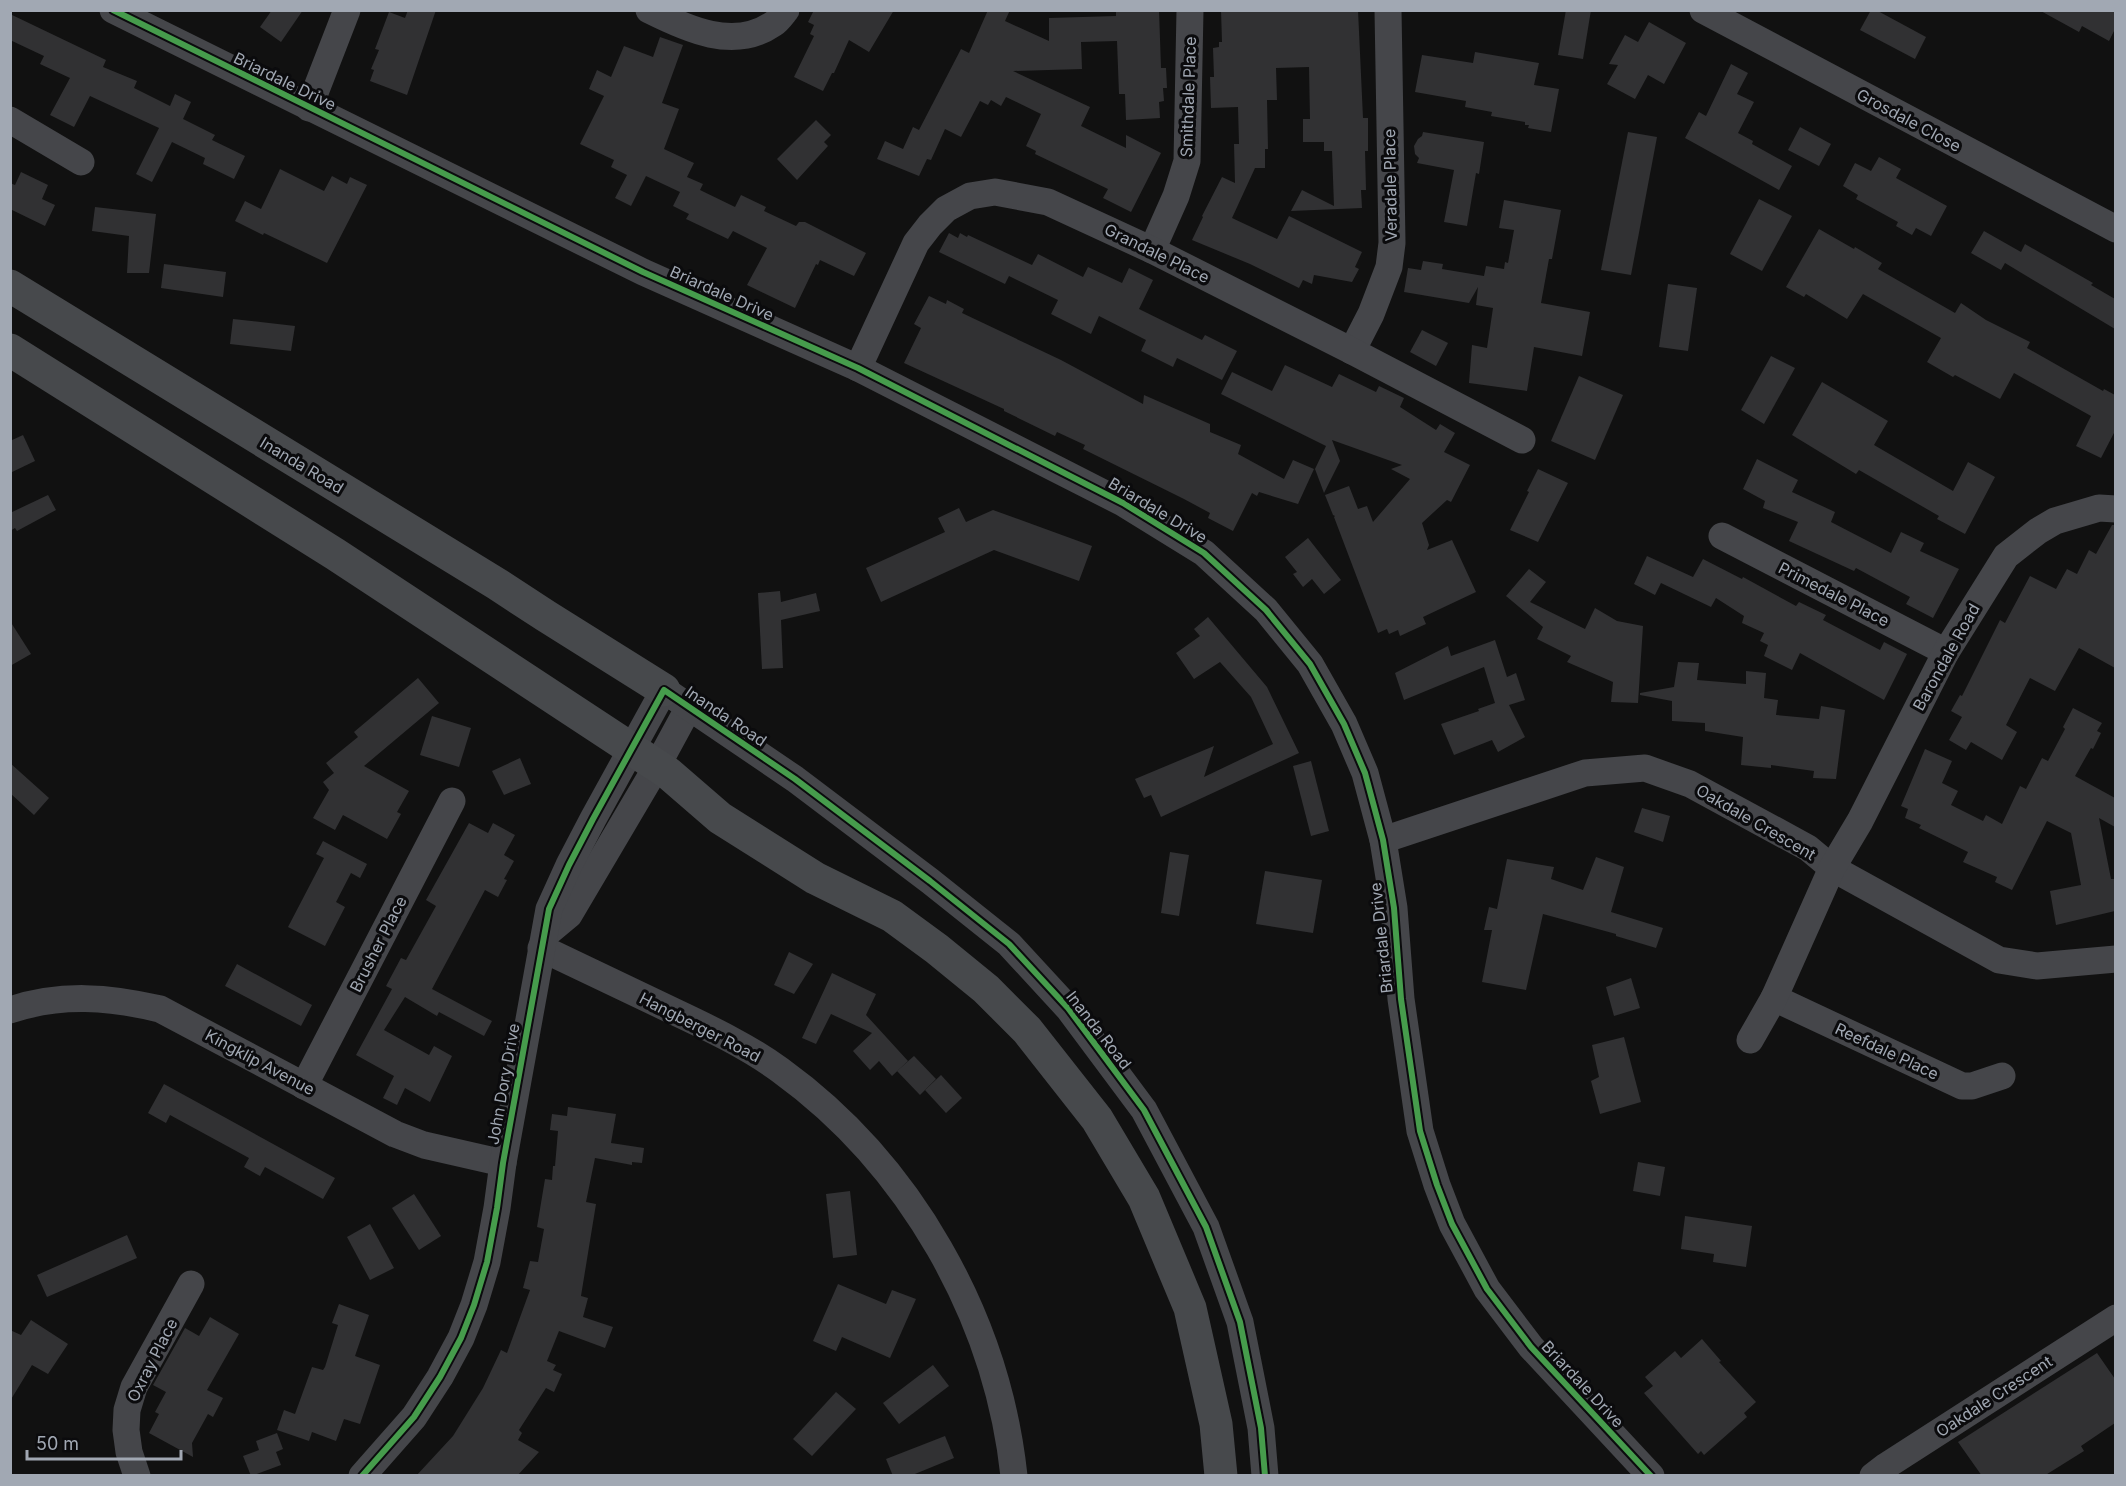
<svg xmlns="http://www.w3.org/2000/svg" width="2126" height="1486" font-family="Inter,sans-serif">
	<style>
		.building { fill: #313133 }
		.lines { fill: none; stroke-linecap: round; stroke-linejoin: round }
		.minor { stroke: #45464a; stroke-width: 27 }
		.major { stroke: #47494c; stroke-width: 33 }
		.cycleway-casing { stroke: #0b0b0d; stroke-width: 10 }
		.cycleway { stroke: #469c4c; stroke-width: 6 }
		.labels { text-anchor: middle; stroke-width: 6; stroke-linejoin: round; paint-order: stroke }
		.street-label { font-size: 16px; fill: #a1a8b3; stroke: #0b0b0d }
	</style>
	<rect width="100%" height="100%" fill="#111"/>
	<g class="building">
		<path d="M272 10H303L281 42 260 27Z"/>
		<path d="M408 10H436L407 95 370 81 374 70 371 69 379 50 375 49 389 12 405 18Z"/>
		<path d="M814 10H894L869 52 849 40 834 73H832L823 91 794 77 814 36 810 34 814 25 808 22Z"/>
		<path d="M988 10H1010L1005 21 1049 41V18L1116 16V11L1159 10 1161 68H1166L1167 88H1163L1164 101 1159 102 1160 118 1126 120 1125 94H1119L1117 41 1081 42 1082 69 1013 71 1090 107 1081 126 1126 148V135L1161 153 1131 212 1103 198 1108 189 1035 154 1036 151 1026 146 1041 114 1006 97 1001 106 991 100 988 105 980 101 961 137 945 129 931 160 927 159 919 176 877 159 885 141 903 149 913 127 919 130 961 49 969 53Z"/>
		<path d="M1221 10H1358L1363 118H1368V151H1365L1366 190H1361L1362 208 1291 211 1302 190 1334 206 1332 151H1324V142H1303V119H1310L1309 67 1276 68 1277 100H1267L1268 149H1265V168H1255L1232 218 1277 239 1289 216 1362 252 1355 267 1359 269 1352 282 1314 275 1312 284 1303 280 1299 288 1250 264 1192 240 1203 217 1202 216 1222 177 1235 183 1234 144H1239L1238 107 1211 108 1210 77H1214L1213 48 1219 47V42H1222Z"/>
		<path d="M1566 10H1591L1583 59 1558 55Z"/>
		<path d="M1871 10H1876L1926 37 1915 59 1860 30Z"/>
		<path d="M2039 10H2115V29L2109 41 2082 26 2079 32Z"/>
		<path d="M10 14 106 60 103 67 137 81 134 88 170 106 175 94 191 102 183 119 215 135 212 140 245 156 234 179 203 164 205 158 172 142 152 182 136 174 159 128 90 96 74 127 50 115 70 78 40 64 44 56 10 40Z"/>
		<path d="M1649 22 1686 43 1664 84 1648 75 1635 99 1607 84 1618 65 1609 64 1625 35 1638 42Z"/>
		<path d="M660 37 683 45 662 103 679 109 664 149 694 163 687 177 703 184 700 190 735 207 741 195 766 207 764 211 796 226 799 222H805L866 253 854 276 820 260 818 265 816 264 795 308 747 285 767 248 733 231 728 239 686 219 689 214 673 206 680 192 646 176 631 206 615 198 627 175 611 167 614 160 580 144 604 96 589 89 597 70 611 77 624 46 653 57Z"/>
		<path d="M1475 52 1539 63 1534 85 1559 89 1551 132 1528 128 1529 125H1525V122L1491 116 1492 112 1465 107 1466 101 1415 92 1422 55 1473 63Z"/>
		<path d="M1731 64 1748 73 1737 94 1754 102 1738 133 1753 141 1752 144 1792 166 1779 190 1685 138 1699 112 1706 116Z"/>
		<path d="M816 120 831 135 824 142 828 146 797 180 777 159Z"/>
		<path d="M1800 127 1831 144 1819 166 1788 150Z"/>
		<path d="M1423 132 1484 142 1479 174 1476 173 1467 226 1444 222 1454 170 1417 163 1419 158 1415 154 1414 146 1418 139 1422 136Z"/>
		<path d="M1628 132 1657 137 1631 275 1601 270Z"/>
		<path d="M1879 157 1901 169 1896 178 1947 206 1931 236 1916 228 1912 235 1896 226 1898 222 1856 199 1858 195 1843 186 1855 163 1871 171Z"/>
		<path d="M280 169 324 191 332 176 347 184 350 177 367 185 327 263 264 233 263 235 235 221 245 201 261 209Z"/>
		<path d="M21 172 48 185 42 199 55 205 45 226 10 209V183L15 185Z"/>
		<path d="M1759 199 1792 216 1762 271 1730 254Z"/>
		<path d="M1504 200 1561 210 1552 259H1549L1541 303 1590 312 1582 356 1534 347 1527 391 1469 383 1472 345 1487 348 1493 308 1476 305 1478 287 1469 303 1404 292 1408 268 1421 270 1423 261 1443 264 1442 269 1484 276 1486 266 1504 269 1505 262 1508 263 1514 230 1499 228Z"/>
		<path d="M95 207 156 214 149 273H127L129 236 92 231Z"/>
		<path d="M1819 229 1854 249 1855 247 1882 263 1878 269 1955 313 1961 303 1986 320 2030 342 2027 348 2103 391 2104 389 2115 395V431L2101 458 2076 446 2091 416 2014 373 2000 399 1955 375 1953 377 1927 362 1941 338 1863 294 1847 319 1806 294 1804 297 1786 287Z"/>
		<path d="M1984 231 2021 252 2025 244 2093 283 2091 285 2115 299V329L2005 263 2001 270 1971 253Z"/>
		<path d="M949 233 958 238 960 233 967 237 968 235 1032 265 1038 254 1083 277 1088 267 1122 283 1129 268 1153 280 1139 309 1202 340 1205 335 1237 351 1222 380 1177 358 1173 367 1141 351 1146 340 1099 316 1091 334 1051 314 1058 300 1009 276 1005 284 939 252Z"/>
		<path d="M164 264 226 272 223 297 161 288Z"/>
		<path d="M1668 284 1697 288 1688 351 1659 347Z"/>
		<path d="M929 296 946 304 947 300 964 309 962 313 1061 360 1143 404 1144 395 1210 424V432L1241 445 1238 454 1284 479 1293 460 1314 469 1298 504 1259 492 1257 496 1252 493 1233 531 1208 518 1210 513 1184 499 1083 449 1085 445 1057 432 1055 436 1004 411V409L904 363 921 328 914 324Z"/>
		<path d="M233 319 295 326 291 351 230 344Z"/>
		<path d="M1422 330 1448 343 1436 366 1410 352Z"/>
		<path d="M1771 356 1795 368 1764 424 1741 410Z"/>
		<path d="M1285 365 1332 387 1339 374 1376 392 1379 386 1404 398 1400 407 1436 430 1440 424 1455 433 1444 452 1470 465 1451 502 1447 500 1422 523 1429 545 1427 550 1452 540 1476 592 1423 617 1426 624 1400 636 1398 630 1389 634 1387 629 1378 633 1334 517 1335 516 1333 515 1325 495 1349 486 1358 509 1367 506 1373 522 1410 479 1391 469 1402 465 1332 440 1340 461 1324 493 1315 469 1326 446 1221 394 1232 372 1272 391Z"/>
		<path d="M1579 376 1623 395 1595 460 1551 441Z"/>
		<path d="M1822 382 1888 421 1874 445 1953 491 1968 462 1995 477 1965 534 1937 519 1939 516 1859 470 1856 474 1792 435Z"/>
		<path d="M23 435 35 461 10 473V441Z"/>
		<path d="M1757 459 1798 480 1792 492 1835 512 1831 522 1891 553 1901 532 1924 543 1920 551 1959 569 1933 618 1906 604 1910 597 1856 568 1854 571 1789 541 1798 522 1763 508 1765 501 1743 489Z"/>
		<path d="M1538 469 1568 483 1538 542 1510 530 1529 492 1527 491Z"/>
		<path d="M48 495 56 510 17 531 15 528 10 531V513Z"/>
		<path d="M959 508 966 522 993 510 1092 546 1079 581 994 550 881 602 866 568 945 532 938 518Z"/>
		<path d="M2112 525H2115V668L2079 648 2055 691 2030 678 2006 725 2017 732 2002 760 1971 742 1966 750 1949 740 1962 717 1951 711 1960 695 1962 696 2000 620 2005 623 2030 576 2056 589 2067 569 2077 574 2089 550 2096 554Z"/>
		<path d="M1308 538 1341 580 1324 594 1312 579 1303 587 1293 574 1297 572 1285 557Z"/>
		<path d="M1647 556 1693 577 1703 559 1742 579 1743 577 1796 606 1799 602 1826 615 1823 620 1880 650 1884 642 1907 654 1884 700 1800 653 1792 670 1764 656 1768 645 1760 641 1764 633 1742 623 1744 616 1716 598 1711 607 1661 583 1655 595 1634 584Z"/>
		<path d="M1529 569 1546 582 1530 602 1585 629 1595 608 1617 621 1643 626 1638 703 1611 702 1613 682 1567 662 1571 656 1537 639 1543 627 1506 596Z"/>
		<path d="M780 591 781 602 816 593 820 611 781 620 783 668 762 669 758 593Z"/>
		<path d="M1208 617 1267 687 1299 753 1161 817 1151 795 1144 798 1135 779 1214 746 1204 777 1273 744 1251 697 1220 662 1194 679 1176 653 1200 636 1194 629Z"/>
		<path d="M10 621 31 654 10 666Z"/>
		<path d="M1495 640 1507 677 1516 673 1525 700 1509 705 1525 737 1498 752 1492 740 1454 755 1441 724 1479 711 1478 709 1495 703 1484 667 1404 700 1395 673 1448 646 1451 656Z"/>
		<path d="M1678 662 1699 663 1697 680 1746 684V671L1766 673 1764 698 1778 700 1776 715 1819 719 1821 706 1845 710 1836 779 1813 778 1814 771 1771 765V768L1741 765 1743 737 1705 731V723L1672 721V701L1640 695V693L1674 687Z"/>
		<path d="M418 678 439 703 364 766 409 791 397 812 401 814 387 839 343 815 335 830 313 818 329 790 323 782 334 773 326 763 358 737 354 732Z"/>
		<path d="M2073 708 2102 723 2097 731 2101 733 2093 749 2091 748 2075 776 2115 798V827L2099 818 2111 879H2115V911L2056 925 2050 891 2081 885 2071 833 2047 821 2012 890 1995 882 1997 877 1963 862 1968 852 1919 828 1921 825 1905 818 1908 809 1901 806 1925 749 1952 761 1942 783 1958 791 1951 805 1983 821 1986 815 2002 824 2020 786 2026 789 2042 758 2048 761 2065 729 2063 727Z"/>
		<path d="M432 716 471 728 459 767 420 755Z"/>
		<path d="M520 758 531 784 504 795 492 771Z"/>
		<path d="M1311 761 1329 831 1311 836 1293 766Z"/>
		<path d="M10 763 49 798 34 815 10 793Z"/>
		<path d="M1642 808 1670 816 1663 842 1634 832Z"/>
		<path d="M469 823 488 833 493 823 515 835 504 855 514 861 504 879 507 880 498 897 485 890 432 989 492 1021 484 1036 439 1012 437 1016 405 997 384 1030 429 1055 434 1046 452 1056 430 1102 405 1088 397 1105 383 1098 394 1076 356 1055 392 989 386 986 401 958 406 960 436 906 426 900Z"/>
		<path d="M323 841 367 864 360 878 351 873 336 902 345 907 325 946 288 927 324 858 316 854Z"/>
		<path d="M1170 852 1189 855 1179 916 1161 913Z"/>
		<path d="M1596 857 1624 867 1611 912 1663 928 1656 948 1616 936V934L1543 914 1526 990 1482 982 1492 930H1484L1489 907 1497 909 1507 859 1554 867 1551 879 1583 890Z"/>
		<path d="M1265 871 1322 880 1313 933 1256 924Z"/>
		<path d="M789 952 813 964 794 994 774 985Z"/>
		<path d="M237 964 312 1005 301 1026 225 986Z"/>
		<path d="M832 973 876 994 866 1015 908 1061 892 1076 879 1061 870 1070 853 1051 872 1033 831 1014 816 1044 802 1038Z"/>
		<path d="M1631 978 1640 1008 1614 1016 1606 987Z"/>
		<path d="M1624 1037 1641 1102 1600 1114 1591 1081 1599 1077 1592 1045Z"/>
		<path d="M914 1056 936 1079 920 1095 897 1071Z"/>
		<path d="M941 1075 962 1098 946 1113 925 1090Z"/>
		<path d="M164 1084 335 1178 323 1199 265 1167 260 1176 244 1167 249 1158 170 1115 166 1123 148 1113Z"/>
		<path d="M568 1107 616 1114 611 1143 644 1148 642 1163 632 1162V1165L595 1158 586 1202 596 1204 581 1296 588 1298 583 1317 613 1327 605 1348 559 1331 547 1361 556 1365 553 1370 562 1374 554 1392 546 1388 519 1430 522 1433 518 1440 539 1452 517 1476H416L453 1436 483 1388 501 1350 507 1353 530 1290 523 1288 530 1261 538 1262 544 1229 537 1227 545 1179 552 1180 553 1166H555L558 1131 550 1130 552 1114 567 1116Z"/>
		<path d="M1638 1162 1665 1167 1660 1196 1633 1191Z"/>
		<path d="M850 1191 857 1255 833 1258 826 1194Z"/>
		<path d="M414 1194 441 1236 419 1250 392 1208Z"/>
		<path d="M1685 1216 1752 1226 1746 1267 1713 1262 1714 1254 1681 1249Z"/>
		<path d="M370 1224 394 1268 370 1280 347 1237Z"/>
		<path d="M127 1235 137 1258 47 1297 37 1275Z"/>
		<path d="M838 1284 886 1304 892 1290 916 1299 890 1358 842 1337 836 1351 813 1341Z"/>
		<path d="M339 1304 369 1315 355 1356 380 1365 360 1424 344 1419 336 1441 312 1432 309 1441 277 1430 284 1410 295 1414 312 1367 323 1370 325 1367 338 1325 332 1323Z"/>
		<path d="M210 1317 239 1334 207 1390 223 1398 213 1417 208 1414 192 1443 193 1457 149 1433 159 1414 155 1412 166 1392 153 1385 185 1328 199 1336Z"/>
		<path d="M31 1320 68 1344 48 1374 32 1365 10 1401V1330L21 1335Z"/>
		<path d="M1702 1339 1721 1361 1719 1362 1756 1402 1744 1413 1747 1417 1704 1455 1701 1451 1698 1454 1644 1393 1653 1386 1645 1377 1675 1351 1681 1358Z"/>
		<path d="M2097 1353 2115 1379V1423L2081 1446 2084 1451 2044 1476H1982L1958 1442Z"/>
		<path d="M933 1365 949 1386 899 1424 883 1403Z"/>
		<path d="M836 1392 856 1409 812 1456 793 1439Z"/>
		<path d="M277 1433 283 1449 276 1452 281 1465 251 1476 243 1456 259 1450 256 1441Z"/>
		<path d="M945 1436 954 1458 910 1476H893L886 1459Z"/>
	</g>
	<g class="lines">
		<g class="minor">
			<path d="M113 10 643 272 858 368 1123 503 1204 553 1266 610 1310 664 1344 724 1365 773 1383 840 1394 908 1401 999 1420 1131 1437 1185 1452 1224 1487 1289 1531 1347 1651 1476"/>
			<path d="M649 10C687 29 734 51 773 24 778 21 782 15 786 10"/>
			<path d="M1703 10 2116 229"/>
			<path d="M309 108 347 10"/>
			<path d="M10 120 81 162"/>
			<path d="M1152 250 1176 196 1187 161 1190 10"/>
			<path d="M1352 351 1371 314 1389 267 1392 243 1388 10"/>
			<path d="M858 368 916 243 930 225 946 209 970 196 995 192 1048 202 1152 250 1352 351 1522 440"/>
			<path d="M1722 536 1946 652"/>
			<path d="M1383 840 1585 773 1645 768 1690 784 1808 848 1832 868 1999 960 2037 966 2116 959"/>
			<path d="M545 935 569 915 657 766 689 707"/>
			<path d="M541 948C585 969 629 990 673 1011 709 1028 747 1046 780 1070 910 1164 997 1317 1014 1476"/>
			<path d="M1774 998 1962 1086H1972L2002 1076"/>
			<path d="M10 1010C61 993 110 997 160 1009L395 1134 424 1145 503 1163"/>
			<path d="M1750 1040 1774 998 1832 868 1860 821 1946 652 2006 556 2038 531 2055 521 2099 508 2116 509"/>
			<path d="M304 1086 452 801"/>
			<path d="M137 1476 129 1452 126 1430 127 1410 134 1387 191 1284"/>
			<path d="M362 1476 414 1417 440 1377 461 1338 474 1305 487 1262 497 1208 503 1163 549 909 569 865 593 819 664 690 795 779 930 881 1009 944 1068 1008 1144 1110 1206 1227 1240 1322 1261 1428 1265 1476"/>
			<path d="M1873 1476 1886 1466 2116 1318"/>
		</g>
		<g class="major">
			<path d="M10 286 497 584 546 616 664 690"/>
			<path d="M10 350 335 554 668 773 720 818 815 878 892 916 937 949 986 989 1027 1030 1097 1119 1144 1198 1190 1308 1216 1424 1221 1476"/>
		</g>
		<g class="cycleway-casing">
			<g id="cycleway">
				<path d="M113 10 643 272 858 368 1123 503 1204 553 1266 610 1310 664 1344 724 1365 773 1383 840 1394 908 1401 999 1420 1131 1437 1185 1452 1224 1487 1289 1531 1347 1651 1476"/>
				<path d="M362 1476 414 1417 440 1377 461 1338 474 1305 487 1262 497 1208 503 1163 549 909 569 865 593 819 664 690 795 779 930 881 1009 944 1068 1008 1144 1110 1206 1227 1240 1322 1261 1428 1265 1476"/>
			</g>
		</g>
		<use href="#cycleway" class="cycleway"/>
	</g>
	<g class="labels">
		<g class="street-label">
			<text transform="translate(285 81) rotate(26)" y="6">Briardale Drive</text>
			<text transform="translate(1188 97) rotate(-88)" y="6">Smithdale Place</text>
			<text transform="translate(1909 120) rotate(28)" y="6">Grosdale Close</text>
			<text transform="translate(1390 185) rotate(-91)" y="6">Veradale Place</text>
			<text transform="translate(1157 253) rotate(26)" y="6">Grandale Place</text>
			<text transform="translate(722 293) rotate(24)" y="6">Briardale Drive</text>
			<text transform="translate(302 465) rotate(31)" y="6">Inanda Road</text>
			<text transform="translate(1158 510) rotate(31)" y="6">Briardale Drive</text>
			<text transform="translate(1834 594) rotate(27)" y="6">Primedale Place</text>
			<text transform="translate(1946 657) rotate(-61)" y="6">Barondale Road</text>
			<text transform="translate(726 716) rotate(34)" y="6">Inanda Road</text>
			<text transform="translate(1756 822) rotate(30)" y="6">Oakdale Crescent</text>
			<text transform="translate(1381 938) rotate(-96)" y="6">Briardale Drive</text>
			<text transform="translate(378 944) rotate(-63)" y="6">Brusher Place</text>
			<text transform="translate(700 1027) rotate(27)" y="6">Hangberger Road</text>
			<text transform="translate(1099 1030) rotate(52)" y="6">Inanda Road</text>
			<text transform="translate(1887 1051) rotate(25)" y="6">Reefdale Place</text>
			<text transform="translate(260 1062) rotate(28)" y="6">Kingklip Avenue</text>
			<text transform="translate(503 1084) rotate(-80)" y="6">John Dory Drive</text>
			<text transform="translate(152 1360) rotate(-63)" y="6">Oxray Place</text>
			<text transform="translate(1583 1384) rotate(47)" y="6">Briardale Drive</text>
			<text transform="translate(1994 1396) rotate(-33)" y="6">Oakdale Crescent</text>
		</g>
	</g>
	<rect width="2126" height="1486" fill="none" stroke="#a1a8b3" stroke-width="24"/>
	<path d="M27 1450v9h154v-9" fill="none" stroke="#a1a8b3" stroke-width="3"/>
	<text x="36" y="1450" font-size="18" fill="#a1a8b3" stroke="#0b0b0d" stroke-width="4.5" paint-order="stroke">50 m</text>
</svg>
